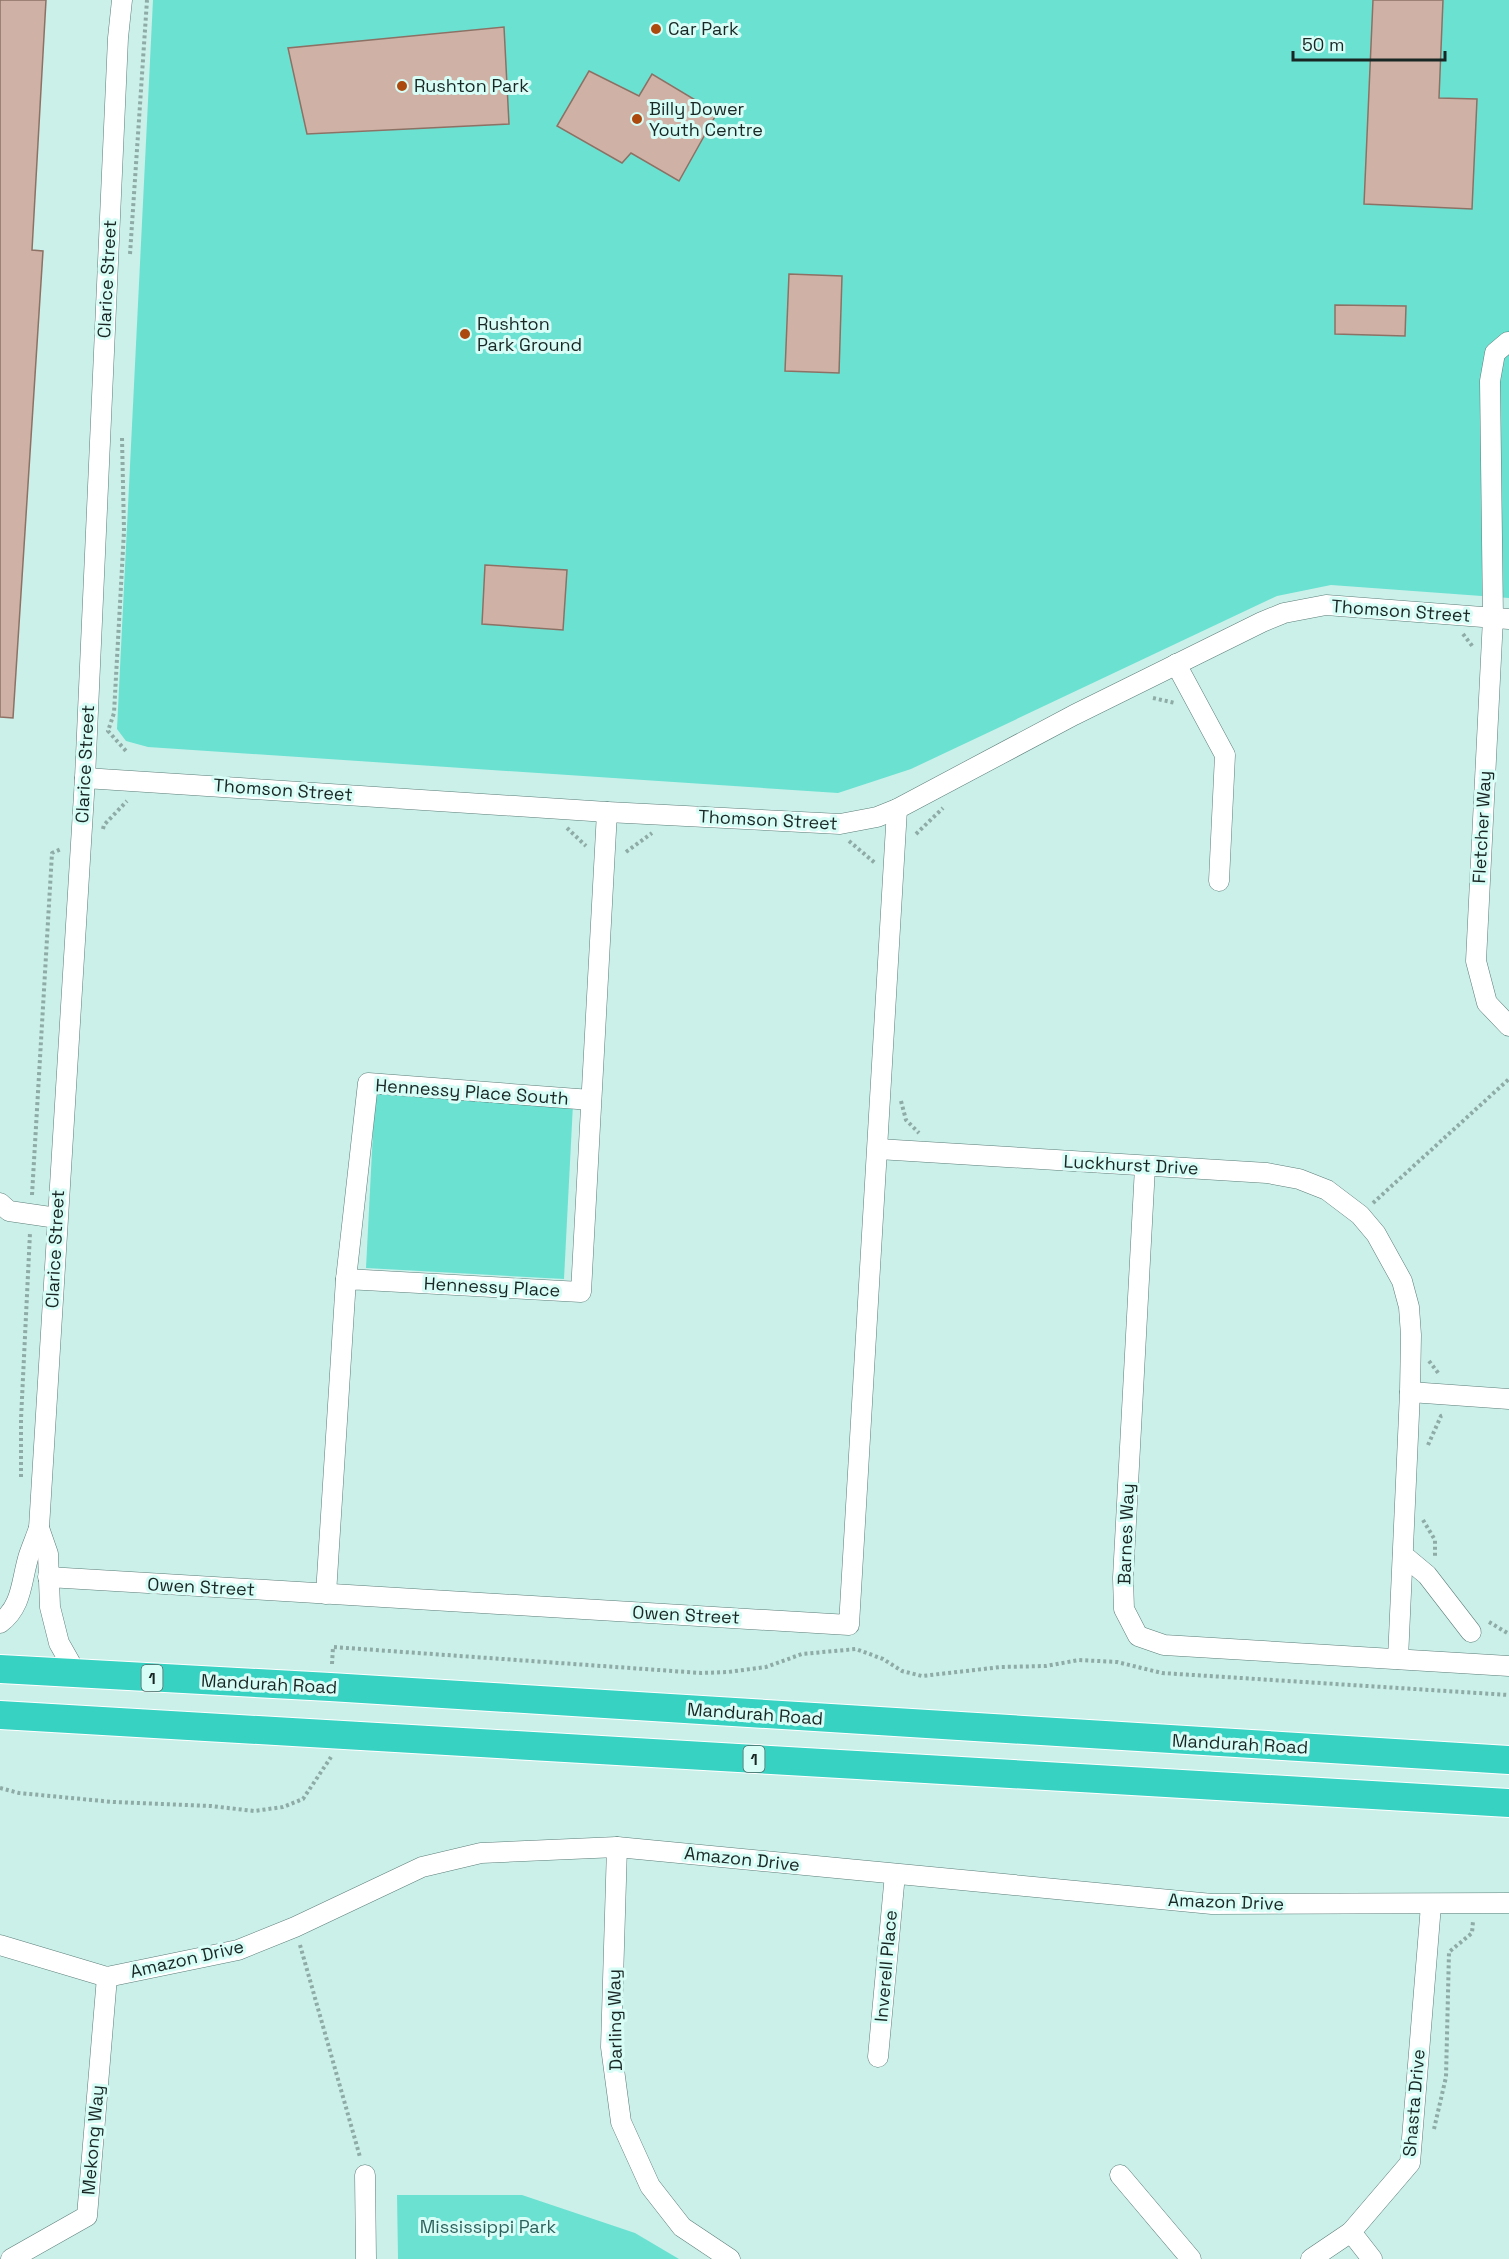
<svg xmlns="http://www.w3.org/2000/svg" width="1509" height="2259" font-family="'Space Grotesk',sans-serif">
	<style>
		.green { fill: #6be1d2 }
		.building { fill: #cfb2a5; stroke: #8d7165; stroke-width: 1.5 }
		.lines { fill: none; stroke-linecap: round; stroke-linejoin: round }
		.minor-casing { stroke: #5b7d78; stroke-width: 21 }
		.highway-casing { stroke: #fff; stroke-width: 30 }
		.path { stroke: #8eaba6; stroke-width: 4; stroke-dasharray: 3 3; stroke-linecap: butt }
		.minor { stroke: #fff; stroke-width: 20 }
		.highway { stroke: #38d2c2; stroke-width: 28 }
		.poi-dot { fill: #ac490e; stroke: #d8fdf7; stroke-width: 2 }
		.labels { text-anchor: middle; stroke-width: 6; stroke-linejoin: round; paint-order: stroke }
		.shield { fill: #d8fdf7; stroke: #526763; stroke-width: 1.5 }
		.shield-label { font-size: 16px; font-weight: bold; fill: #192724 }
		.poi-label { font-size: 18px; fill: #192724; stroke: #d8fdf7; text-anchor: start }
		.street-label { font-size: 18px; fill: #192724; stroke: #d8fdf7 }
		.park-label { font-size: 18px; fill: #2d625c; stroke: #d8fdf7 }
	</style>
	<rect width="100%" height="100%" fill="#cbf0e9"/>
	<g class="green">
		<path d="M153 0H1509V598L1331 585 1277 596 911 769 838 793 148 747 126 741 117 729Z"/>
		<path d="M375 1093 573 1104 564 1279 366 1268Z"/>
		<path d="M397 2195H522L635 2233 679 2259H398Z"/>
	</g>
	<g class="building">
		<path d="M0 0H46L32 250 43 251 13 718 0 717Z"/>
		<path d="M1373 0H1443L1439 98 1477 99 1472 209 1364 204Z"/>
		<path d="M504 27 509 124 307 134 288 48Z"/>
		<path d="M589 71 639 96 652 74 717 113 679 181 631 153 622 163 557 126Z"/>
		<path d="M789 274 842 276 839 373 785 371Z"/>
		<path d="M1335 305 1406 306 1405 336 1335 334Z"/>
		<path d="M485 565 567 570 563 630 482 624Z"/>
	</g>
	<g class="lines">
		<g class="minor-casing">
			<g id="minor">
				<path d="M1508 342 1495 353 1490 381 1493 618 1476 961 1487 1003 1509 1026"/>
				<path d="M1176 664 1225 755 1219 881"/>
				<path d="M85 778 607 812 840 824 877 817 897 809 1074 715 1262 622 1284 613 1326 605 1509 619"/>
				<path d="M878 1149 1267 1173 1299 1179 1327 1190 1360 1215 1376 1234 1402 1281 1409 1307 1411 1335 1410 1392 1398 1659"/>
				<path d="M1145 1167 1123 1578 1124 1609 1138 1636 1164 1645 1509 1666"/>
				<path d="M0 1203 9 1211 57 1218"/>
				<path d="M346 1279 368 1083 591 1100"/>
				<path d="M1410 1392 1509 1399"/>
				<path d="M39 1528 48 1554 50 1607 59 1643 76 1673"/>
				<path d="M1403 1555 1427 1575 1471 1632"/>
				<path d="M48 1577 849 1625 897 809"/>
				<path d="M326 1594 346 1279 581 1292 607 812"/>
				<path d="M0 1623C23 1606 21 1580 29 1555 32 1546 36 1537 39 1528L85 778 118 38 122 0"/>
				<path d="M617 1847 611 2047 621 2122 650 2186 682 2227 730 2259"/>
				<path d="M0 1945 107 1977 238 1950 295 1927 422 1867 481 1853 617 1847 1212 1904 1509 1903"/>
				<path d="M878 2057 895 1874"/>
				<path d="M365 2175 366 2259"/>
				<path d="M1120 2175 1191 2259"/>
				<path d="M1351 2232 1372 2259"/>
				<path d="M11 2259 87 2216 107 1977"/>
				<path d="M1311 2259 1351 2232 1410 2163 1431 1905"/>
			</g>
		</g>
		<g class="highway-casing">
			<g id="highway">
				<path d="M0 1669 330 1687 1509 1760"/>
				<path d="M0 1715 1509 1803"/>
			</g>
		</g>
		<g class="path">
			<path d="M130 254 147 0"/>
			<path d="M122 438 124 531 114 713 108 731 126 751"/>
			<path d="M1463 634 1473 647"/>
			<path d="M1153 698 1175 703"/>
			<path d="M567 828 586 846"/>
			<path d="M103 829 104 825 127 801"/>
			<path d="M916 834 943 808"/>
			<path d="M849 841 875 863"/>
			<path d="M626 852 652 833"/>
			<path d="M901 1101 906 1120 919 1133"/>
			<path d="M32 1195 52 853 61 849"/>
			<path d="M1373 1203 1509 1079"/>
			<path d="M1429 1361 1439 1374"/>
			<path d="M1428 1445 1441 1416 1444 1415"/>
			<path d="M21 1477V1419L30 1233"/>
			<path d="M1423 1520 1435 1540V1557"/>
			<path d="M1489 1622 1509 1634"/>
			<path d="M332 1664 333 1647 701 1673 728 1672 766 1667 802 1654 856 1649 883 1659 902 1671 922 1676 1001 1667 1046 1666 1079 1660 1117 1662 1162 1673 1509 1695"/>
			<path d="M0 1788 19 1793 113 1802 211 1806 254 1811 283 1807 303 1799 331 1757"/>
			<path d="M300 1945 360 2157"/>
			<path d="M1434 2129 1446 2077 1449 1952 1472 1933 1473 1921"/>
		</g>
		<use href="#minor" class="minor"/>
		<use href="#highway" class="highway"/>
	</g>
	<g class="poi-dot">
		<circle cx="656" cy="29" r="6"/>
		<circle cx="402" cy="86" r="6"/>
		<circle cx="637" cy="119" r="6"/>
		<circle cx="465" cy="334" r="6"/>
	</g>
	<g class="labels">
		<g class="shield">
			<rect x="141.5" y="1665" width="21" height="26" rx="4.5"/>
			<rect x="743.5" y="1746" width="21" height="26" rx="4.5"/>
		</g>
		<g class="shield-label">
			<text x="152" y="1684">1</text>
			<text x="754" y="1765">1</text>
		</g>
		<g class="poi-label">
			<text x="668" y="35">Car Park</text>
			<text x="414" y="92">Rushton Park</text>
			<text x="649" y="115">Billy Dower<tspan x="649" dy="21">Youth Centre</tspan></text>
			<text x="477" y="330">Rushton<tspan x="477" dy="21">Park Ground</tspan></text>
		</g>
		<g class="street-label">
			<text transform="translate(107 279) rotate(-87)" y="6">Clarice Street</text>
			<text transform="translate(1401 611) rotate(4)" y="6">Thomson Street</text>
			<text transform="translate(85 764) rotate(-87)" y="6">Clarice Street</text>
			<text transform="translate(283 790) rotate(4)" y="6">Thomson Street</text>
			<text transform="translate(768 820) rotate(3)" y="6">Thomson Street</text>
			<text transform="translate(1482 827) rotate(-87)" y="6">Fletcher Way</text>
			<text transform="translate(472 1092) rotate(4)" y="6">Hennessy Place South</text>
			<text transform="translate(1131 1165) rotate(3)" y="6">Luckhurst Drive</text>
			<text transform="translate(55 1249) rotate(-87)" y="6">Clarice Street</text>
			<text transform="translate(492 1287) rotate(3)" y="6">Hennessy Place</text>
			<text transform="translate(1126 1534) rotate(-88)" y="6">Barnes Way</text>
			<text transform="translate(201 1587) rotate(3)" y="6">Owen Street</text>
			<text transform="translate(686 1615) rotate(3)" y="6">Owen Street</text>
			<text transform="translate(269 1684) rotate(3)" y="6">Mandurah Road</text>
			<text transform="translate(755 1714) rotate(4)" y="6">Mandurah Road</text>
			<text transform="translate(1240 1744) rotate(3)" y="6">Mandurah Road</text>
			<text transform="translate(742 1859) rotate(6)" y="6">Amazon Drive</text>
			<text transform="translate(1226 1902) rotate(2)" y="6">Amazon Drive</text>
			<text transform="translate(187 1959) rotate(-13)" y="6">Amazon Drive</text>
			<text transform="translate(886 1966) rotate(-85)" y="6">Inverell Place</text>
			<text transform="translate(615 2020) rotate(-91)" y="6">Darling Way</text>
			<text transform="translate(1414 2103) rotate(-85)" y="6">Shasta Drive</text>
			<text transform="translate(93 2140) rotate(-85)" y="6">Mekong Way</text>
		</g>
		<g class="park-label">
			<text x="488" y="2233">Mississippi Park</text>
		</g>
	</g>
	<path d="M1293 51v9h152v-9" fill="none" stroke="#192724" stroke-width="3"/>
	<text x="1302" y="51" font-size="18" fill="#192724" stroke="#d8fdf7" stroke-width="4.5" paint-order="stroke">50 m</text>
</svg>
